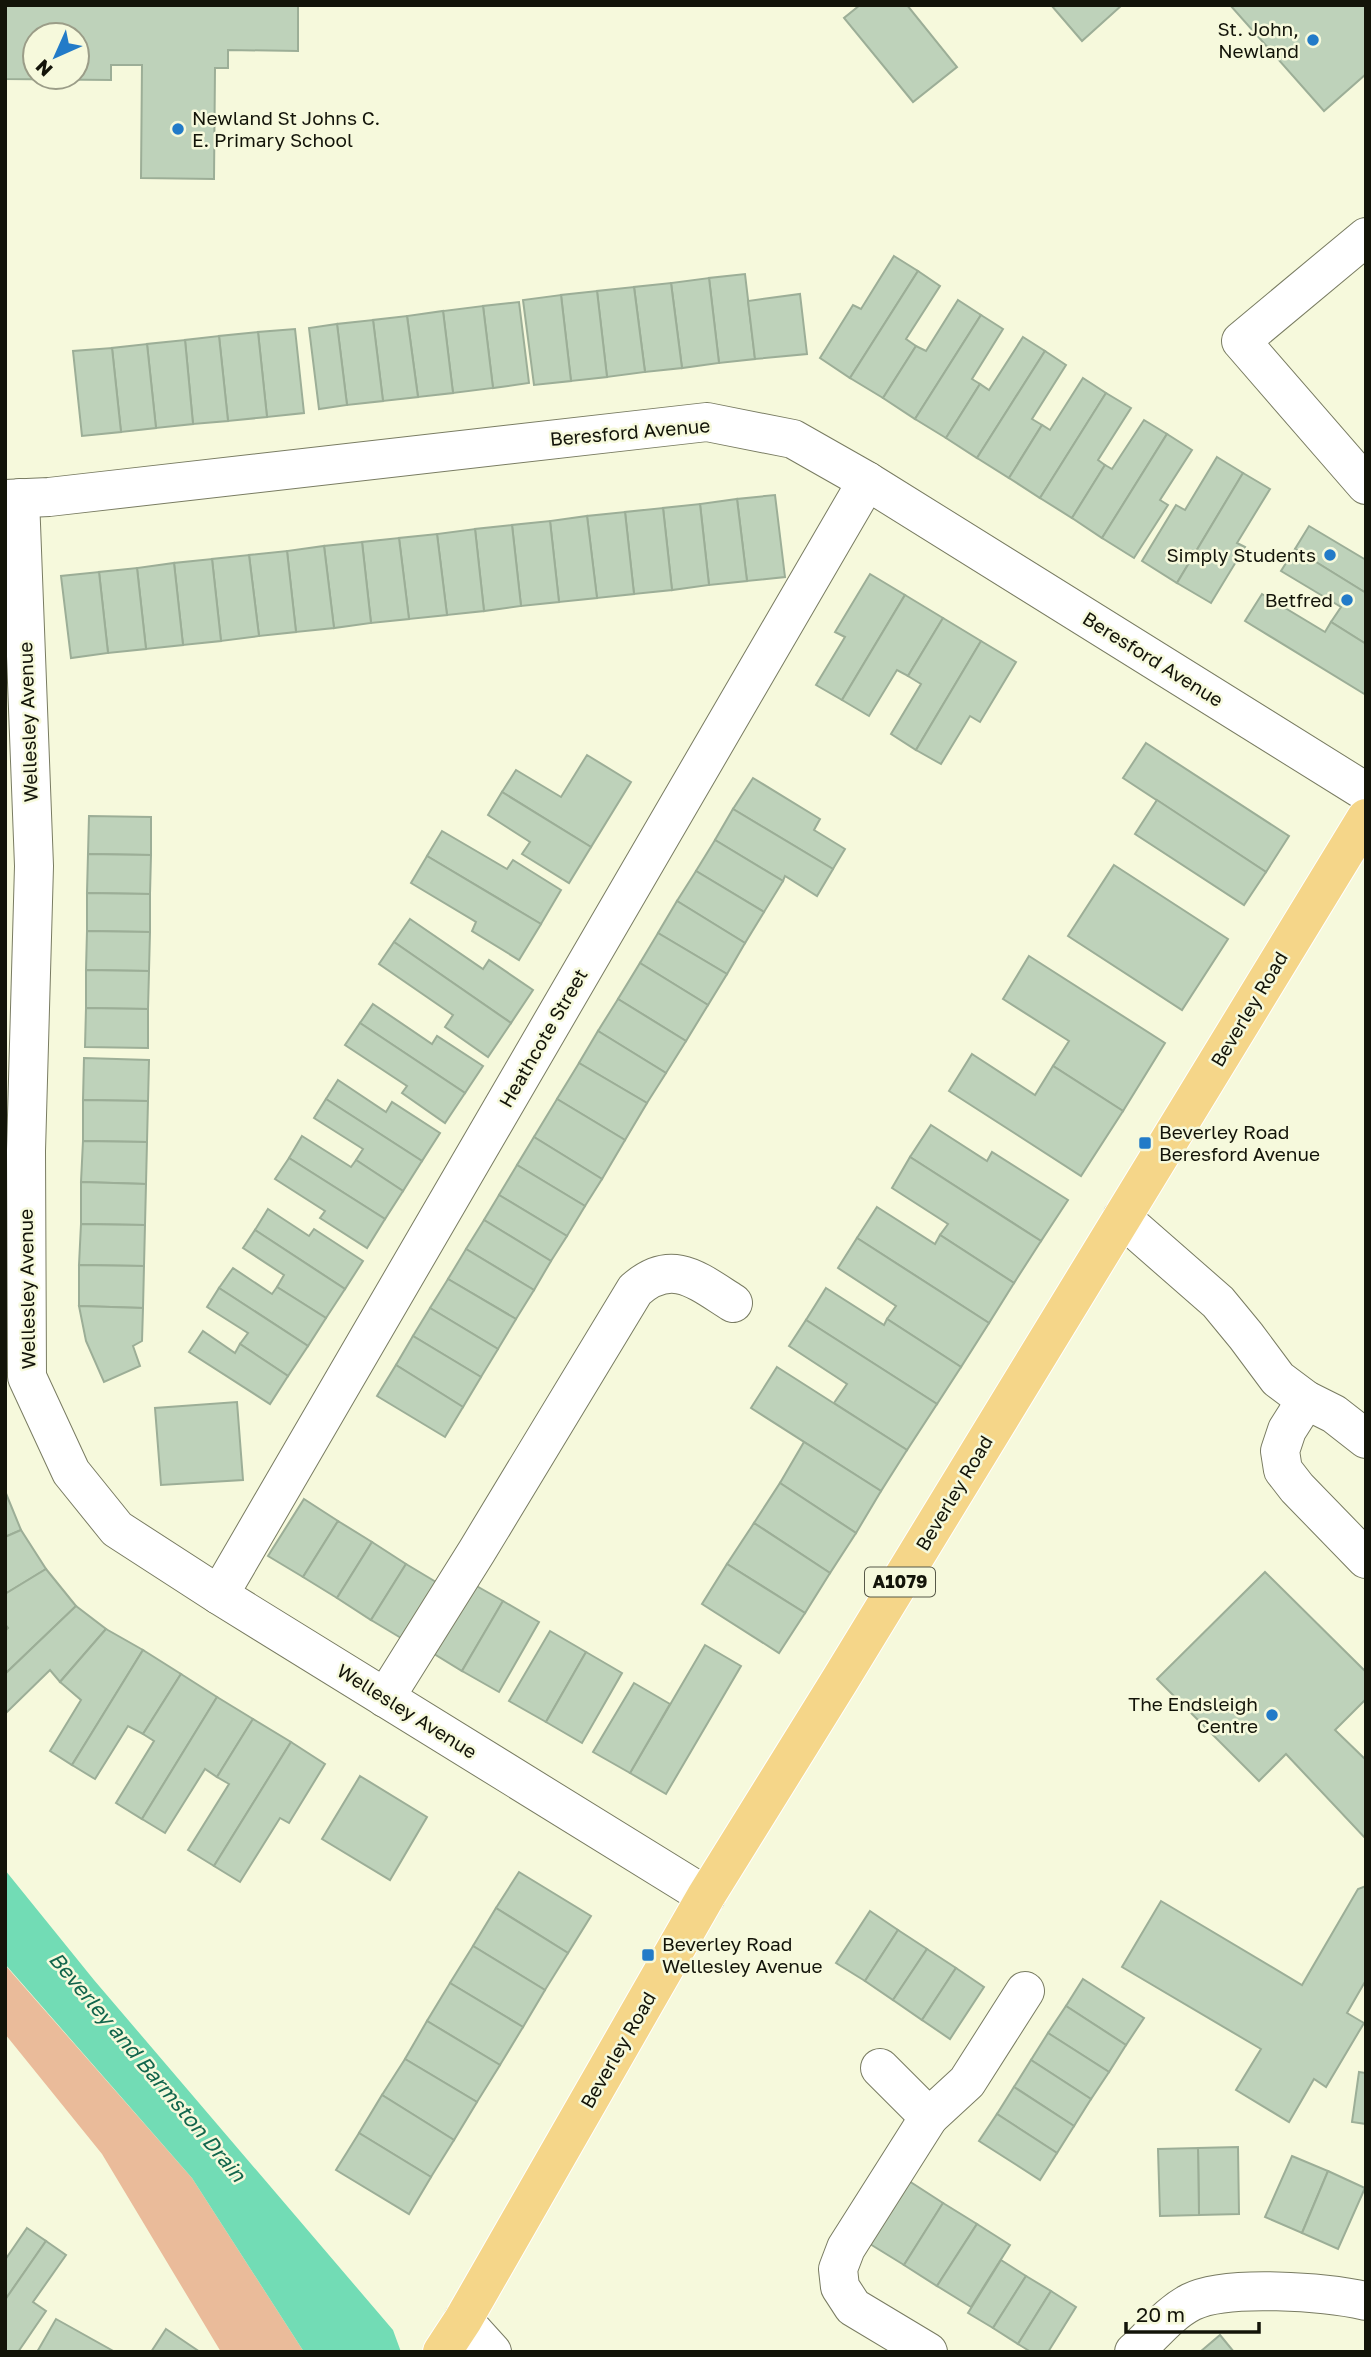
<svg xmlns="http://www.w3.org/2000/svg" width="1371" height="2357" font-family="'Golos Text',sans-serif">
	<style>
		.green { fill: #eabb9a }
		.water { fill: #72dcb5 }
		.building { fill: #bed2ba; stroke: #9cae97; stroke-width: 2; fill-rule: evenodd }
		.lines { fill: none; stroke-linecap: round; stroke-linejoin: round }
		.minor-casing { stroke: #797c62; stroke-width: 40 }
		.major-casing { stroke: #fff; stroke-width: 40 }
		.minor { stroke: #fff; stroke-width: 38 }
		.major { stroke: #f5d689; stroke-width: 38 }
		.poi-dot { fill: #227bc8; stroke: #f6f9dc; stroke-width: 2.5 }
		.labels { text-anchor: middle; stroke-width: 5; stroke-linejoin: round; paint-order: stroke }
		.shield { fill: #f6f9dc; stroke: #575948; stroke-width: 2 }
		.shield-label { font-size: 18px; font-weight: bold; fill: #131409 }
		.poi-label { font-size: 19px; fill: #131409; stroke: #f6f9dc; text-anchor: end }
		.street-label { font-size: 19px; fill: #131409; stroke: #f6f9dc }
		.water-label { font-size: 21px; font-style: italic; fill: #11654c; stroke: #f6f9dc }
	</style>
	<rect width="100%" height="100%" fill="#f6f9dc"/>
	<path class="green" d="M5 1965 192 2178 304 2352H221L102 2154 5 2034Z"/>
	<path class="water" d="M5 1870 94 1980 393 2330 401 2352H304L192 2178 5 1964Z"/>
	<g class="building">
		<path d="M5 5H298V51L228 50V68H215L214 179 141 178 142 65H111V80L5 79ZM35 35H77V77H35Z"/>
		<path d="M860 5H907L957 67 913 102 844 18Z"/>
		<path d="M1051 5H1122L1082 41Z"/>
		<path d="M1230 5H1366V74L1324 111Z"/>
		<path d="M894 256 918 271 850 378 820 358 853 305 861 309Z"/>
		<path d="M918 271 940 286 906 339 916 346 883 398 850 378Z"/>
		<path d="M745 274 755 359 719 363 709 278Z"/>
		<path d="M709 278 719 363 682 368 671 283Z"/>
		<path d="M671 283 682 368 645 372 634 287Z"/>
		<path d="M634 287 645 372 607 377 597 291Z"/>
		<path d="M597 291 607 377 571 381 561 295Z"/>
		<path d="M800 294 807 354 755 359 748 301Z"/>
		<path d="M561 295 571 381 534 385 523 300Z"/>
		<path d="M958 300 981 315 915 419 883 398 916 346 926 351Z"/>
		<path d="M519 302 529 383 493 388 483 306Z"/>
		<path d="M483 306 493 388 453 393 443 311Z"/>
		<path d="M443 311 453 393 418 397 407 316Z"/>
		<path d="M981 315 1003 329 972 379 980 384 946 438 915 419Z"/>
		<path d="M407 316 418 397 383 401 373 320Z"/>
		<path d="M373 320 383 401 347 405 337 324Z"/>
		<path d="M337 324 347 405 319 409 309 328Z"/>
		<path d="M295 329 304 413 267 417 258 332Z"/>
		<path d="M258 332 267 417 228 421 219 336Z"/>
		<path d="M219 336 228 421 193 424 185 340Z"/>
		<path d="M1023 337 1045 351 977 458 946 438 980 384 989 390Z"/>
		<path d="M185 340 193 424 156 428 147 344Z"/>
		<path d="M147 344 156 428 121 432 112 348Z"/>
		<path d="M112 348 121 432 82 436 73 351Z"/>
		<path d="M1045 351 1066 365 1032 419 1042 425 1009 478 977 458Z"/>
		<path d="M1083 378 1106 393 1040 498 1009 478 1042 425 1050 430Z"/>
		<path d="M1106 393 1131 408 1098 460 1105 465 1072 518 1040 498Z"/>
		<path d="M1144 420 1167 434 1102 538 1072 518 1105 465 1112 469Z"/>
		<path d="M1167 434 1192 450 1160 500 1168 505 1134 558 1102 538Z"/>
		<path d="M1217 457 1243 473 1177 583 1142 561 1176 505 1185 510Z"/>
		<path d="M1243 473 1270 489 1237 543 1245 547 1211 603 1177 583Z"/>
		<path d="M775 495 785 577 747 581 737 499Z"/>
		<path d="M737 499 747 581 709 585 700 504Z"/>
		<path d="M700 504 709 585 672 590 663 508Z"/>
		<path d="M663 508 672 590 634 594 625 512Z"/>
		<path d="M625 512 634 594 597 598 587 516Z"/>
		<path d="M587 516 597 598 559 602 550 521Z"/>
		<path d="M550 521 559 602 521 606 512 525Z"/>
		<path d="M512 525 521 606 484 611 475 529Z"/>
		<path d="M1309 526 1366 560V593L1295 549Z"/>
		<path d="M475 529 484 611 447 615 437 534Z"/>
		<path d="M437 534 447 615 409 619 399 538Z"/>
		<path d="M399 538 409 619 371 623 362 542Z"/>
		<path d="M362 542 371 623 334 628 324 546Z"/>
		<path d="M324 546 334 628 296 632 287 551Z"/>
		<path d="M1295 549 1366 593V644L1331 622 1341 607 1281 571Z"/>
		<path d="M287 551 296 632 259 636 249 555Z"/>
		<path d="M249 555 259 636 221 641 212 559Z"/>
		<path d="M212 559 221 641 183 645 174 563Z"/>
		<path d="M174 563 183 645 146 649 137 568Z"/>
		<path d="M137 568 146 649 108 653 99 572Z"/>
		<path d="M99 572 108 653 71 658 61 576Z"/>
		<path d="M870 574 905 595 842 700 816 685 845 637 835 632Z"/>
		<path d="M1262 594 1325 632 1331 622 1366 644V695L1245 621Z"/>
		<path d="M905 595 943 618 908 676 897 670 869 716 842 700Z"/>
		<path d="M943 618 981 641 916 750 891 734 921 684 908 676Z"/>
		<path d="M981 641 1016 662 980 722 970 716 941 764 916 750Z"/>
		<path d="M1146 743 1289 836 1266 872 1123 778Z"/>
		<path d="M587 755 631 782 591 847 502 792 516 770 561 797Z"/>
		<path d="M753 778 820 819 814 830 845 849 833 869 733 809Z"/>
		<path d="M502 792 591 847 569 883 522 854 530 842 488 815Z"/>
		<path d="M1157 800 1266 872 1244 905 1135 834Z"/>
		<path d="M733 809 833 869 817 896 785 876 783 881 715 840Z"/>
		<path d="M89 816 151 817V855L88 854Z"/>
		<path d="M442 831 507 869 513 860 561 890 541 924 427 856Z"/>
		<path d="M715 840 783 881 764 912 696 871Z"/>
		<path d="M88 854 151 855 150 894 87 893Z"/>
		<path d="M427 856 541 924 519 960 472 931 476 922 411 883Z"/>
		<path d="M1114 865 1228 939 1182 1010 1068 936Z"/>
		<path d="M696 871 764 912 745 943 677 901Z"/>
		<path d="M87 893 150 894V932L87 931Z"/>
		<path d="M677 901 745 943 727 974 658 933Z"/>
		<path d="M410 919 483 969 489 960 533 990 511 1023 394 942Z"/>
		<path d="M87 931 150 932 149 971 86 970Z"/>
		<path d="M658 933 727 974 708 1005 640 963Z"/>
		<path d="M394 942 511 1023 488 1057 445 1027 453 1015 379 964Z"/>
		<path d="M1029 956 1165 1043 1123 1111 1053 1066 1069 1041 1003 999Z"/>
		<path d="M640 963 708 1005 686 1041 618 999Z"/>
		<path d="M86 970 149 971 148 1009 86 1008Z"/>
		<path d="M618 999 686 1041 666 1073 598 1031Z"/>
		<path d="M373 1004 432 1044 437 1036 483 1066 465 1093 360 1023Z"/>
		<path d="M86 1008 148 1009V1048L85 1047Z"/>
		<path d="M360 1023 465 1093 445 1123 402 1093 407 1086 345 1045Z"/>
		<path d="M598 1031 666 1073 647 1103 579 1063Z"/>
		<path d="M972 1054 1035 1095 1053 1066 1123 1111 1081 1176 949 1091Z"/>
		<path d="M84 1058 149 1060 148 1101 83 1100Z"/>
		<path d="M579 1063 647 1103 625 1140 557 1099Z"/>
		<path d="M338 1080 386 1112 392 1102 440 1133 422 1161 326 1099Z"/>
		<path d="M326 1099 422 1161 403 1191 356 1160 363 1149 314 1118Z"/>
		<path d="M557 1099 625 1140 602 1179 534 1137Z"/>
		<path d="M83 1100 148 1101 147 1142 83 1141Z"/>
		<path d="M931 1125 987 1161 992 1152 1068 1200 1041 1241 910 1157Z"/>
		<path d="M302 1136 351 1167 356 1160 403 1191 385 1219 289 1158Z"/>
		<path d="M534 1137 602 1179 585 1206 517 1165Z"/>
		<path d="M83 1141 147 1142 146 1184 81 1182Z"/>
		<path d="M910 1157 1041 1241 1014 1283 940 1235 948 1224 892 1188Z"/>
		<path d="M289 1158 385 1219 367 1248 320 1218 325 1211 275 1179Z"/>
		<path d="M517 1165 585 1206 567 1236 499 1195Z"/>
		<path d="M81 1182 146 1184 145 1225 81 1224Z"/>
		<path d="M499 1195 567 1236 551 1261 484 1220Z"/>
		<path d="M877 1207 935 1244 940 1235 1014 1283 989 1323 857 1238Z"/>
		<path d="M268 1209 309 1236 314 1229 363 1261 345 1289 255 1230Z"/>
		<path d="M484 1220 551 1261 534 1290 466 1249Z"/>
		<path d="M81 1224 145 1225 144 1266 79 1265Z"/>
		<path d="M255 1230 345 1289 326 1318 277 1287 284 1275 243 1248Z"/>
		<path d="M857 1238 989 1323 961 1367 887 1319 896 1306 838 1268Z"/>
		<path d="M466 1249 534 1290 516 1319 448 1279Z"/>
		<path d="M79 1265 144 1266 143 1308 79 1306Z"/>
		<path d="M233 1268 272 1294 277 1287 326 1318 308 1346 219 1288Z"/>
		<path d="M448 1279 516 1319 498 1349 430 1308Z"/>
		<path d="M219 1288 308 1346 288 1376 240 1344 248 1333 207 1307Z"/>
		<path d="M826 1288 884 1325 887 1319 961 1367 937 1404 806 1320Z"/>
		<path d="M79 1306 143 1308 142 1341 133 1346 140 1366 104 1382 86 1341Z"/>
		<path d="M430 1308 498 1349 481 1377 413 1336Z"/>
		<path d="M806 1320 937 1404 907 1450 834 1403 847 1384 789 1346Z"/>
		<path d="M203 1331 235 1353 240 1344 288 1376 270 1404 189 1352Z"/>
		<path d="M413 1336 481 1377 463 1407 396 1365Z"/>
		<path d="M396 1365 463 1407 445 1437 377 1396Z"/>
		<path d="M777 1367 907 1450 881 1491 751 1408Z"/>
		<path d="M237 1402 243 1480 161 1485 155 1408Z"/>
		<path d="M804 1442 881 1491 856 1533 780 1483Z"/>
		<path d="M780 1483 856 1533 830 1573 754 1523Z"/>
		<path d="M5 1491 21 1530 5 1537Z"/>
		<path d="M304 1499 338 1521 303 1577 268 1556Z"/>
		<path d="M338 1521 372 1542 337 1598 303 1577Z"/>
		<path d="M754 1523 830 1573 805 1613 727 1564Z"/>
		<path d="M21 1530 46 1569 5 1594V1537Z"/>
		<path d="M372 1542 406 1564 371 1620 337 1598Z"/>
		<path d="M406 1564 441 1585 406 1641 371 1620Z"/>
		<path d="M727 1564 805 1613 779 1653 702 1604Z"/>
		<path d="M46 1569 76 1606 5 1674V1631L8 1628 5 1624V1594Z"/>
		<path d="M1265 1572 1366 1672V1699L1335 1730 1366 1760V1839L1286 1754 1259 1781 1157 1679Z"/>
		<path d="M466 1580 503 1601 462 1671 426 1649Z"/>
		<path d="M503 1601 539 1622 499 1692 462 1671Z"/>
		<path d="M76 1606 106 1629 60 1682 50 1670 6 1713 5 1674Z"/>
		<path d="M106 1629 143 1650 72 1765 50 1751 81 1700 60 1682Z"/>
		<path d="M550 1631 586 1652 546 1722 509 1701Z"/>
		<path d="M705 1645 741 1666 666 1794 630 1773Z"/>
		<path d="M143 1650 181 1674 143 1734 128 1726 95 1779 72 1765Z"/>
		<path d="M586 1652 622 1673 582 1743 546 1722Z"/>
		<path d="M181 1674 217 1697 142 1819 116 1803 154 1741 143 1734Z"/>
		<path d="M634 1683 670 1704 630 1773 593 1752Z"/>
		<path d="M217 1697 253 1719 217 1777 205 1769 165 1833 142 1819Z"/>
		<path d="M253 1719 291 1742 214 1866 188 1850 229 1784 217 1777Z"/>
		<path d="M291 1742 325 1764 289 1823 280 1818 240 1882 214 1866Z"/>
		<path d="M360 1776 427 1817 390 1880 322 1839Z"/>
		<path d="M519 1872 591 1916 568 1953 496 1908Z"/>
		<path d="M1366 1886V1980L1347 2013 1364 2023 1326 2087 1314 2079 1289 2122 1236 2090 1261 2049 1122 1967 1161 1901 1302 1985 1358 1889Z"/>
		<path d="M496 1908 568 1953 545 1990 473 1946Z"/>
		<path d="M870 1911 898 1930 865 1981 836 1963Z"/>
		<path d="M898 1930 927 1949 893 2000 865 1981Z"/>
		<path d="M473 1946 545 1990 523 2027 450 1983Z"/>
		<path d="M927 1949 956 1968 922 2020 893 2000Z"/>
		<path d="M956 1968 984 1987 950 2039 922 2020Z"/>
		<path d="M1083 1979 1144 2018 1126 2045 1066 2006Z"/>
		<path d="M450 1983 523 2027 500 2065 427 2021Z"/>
		<path d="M1066 2006 1126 2045 1109 2072 1048 2033Z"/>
		<path d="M427 2021 500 2065 477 2102 405 2059Z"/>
		<path d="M1048 2033 1109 2072 1091 2099 1031 2060Z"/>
		<path d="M405 2059 477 2102 454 2140 382 2095Z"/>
		<path d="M1031 2060 1091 2099 1074 2126 1014 2087Z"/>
		<path d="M1359 2072 1366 2073V2124L1352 2122Z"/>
		<path d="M1014 2087 1074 2126 1057 2153 997 2114Z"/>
		<path d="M382 2095 454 2140 431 2177 359 2133Z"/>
		<path d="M997 2114 1057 2153 1040 2180 979 2141Z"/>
		<path d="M359 2133 431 2177 409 2214 336 2170Z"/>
		<path d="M1238 2147 1239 2214 1199 2215 1198 2148Z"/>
		<path d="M1198 2148 1199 2215 1160 2216 1158 2149Z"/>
		<path d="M1292 2156 1328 2171 1302 2233 1265 2217Z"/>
		<path d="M1328 2171 1365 2188 1338 2249 1302 2233Z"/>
		<path d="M909 2181 943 2203 904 2265 870 2244Z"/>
		<path d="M943 2203 977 2224 937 2286 904 2265Z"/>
		<path d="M977 2224 1010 2245 971 2307 937 2286Z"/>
		<path d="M27 2228 46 2241 5 2300V2260Z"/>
		<path d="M46 2241 66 2255 33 2302 46 2311 18 2352H5V2300Z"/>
		<path d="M1001 2260 1026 2276 993 2328 968 2313Z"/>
		<path d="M1026 2276 1051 2291 1018 2344 993 2328Z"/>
		<path d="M1051 2291 1076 2307 1048 2352H1031L1018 2344Z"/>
		<path d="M56 2319 115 2352H37Z"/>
		<path d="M166 2329 200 2352H151Z"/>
		<path d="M1220 2335 1234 2352H1200Z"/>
	</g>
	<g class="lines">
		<g class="minor-casing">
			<g id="minor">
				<path d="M1366 237 1241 341 1366 485"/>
				<path d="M20 498 34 866 26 1151 27 1377 71 1472 117 1529 219 1595 706 1896"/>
				<path d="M5 499 49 497 707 422 793 439 867 481 1366 792"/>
				<path d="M1122 1218 1218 1302 1246 1336 1278 1379 1306 1400 1334 1414 1366 1439"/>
				<path d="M1306 1400 1287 1430 1280 1451 1283 1470 1297 1488 1366 1559"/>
				<path d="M219 1595 867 481"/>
				<path d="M385 1698 477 1551 635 1290C672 1257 698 1281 733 1303"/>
				<path d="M880 2068 929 2117 967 2082 1025 1991"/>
				<path d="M463 2320 492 2352"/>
				<path d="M928 2352 853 2307 840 2287 838 2269 846 2248 929 2117"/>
				<path d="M1134 2352C1153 2335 1168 2314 1191 2302 1227 2284 1326 2292 1366 2301"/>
			</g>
		</g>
		<g class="major-casing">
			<path id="major" d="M442 2352 463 2320 706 1896 840 1680 1366 818"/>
		</g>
		<use href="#minor" class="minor"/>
		<use href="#major" class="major"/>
	</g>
	<g class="poi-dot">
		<circle cx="1313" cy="40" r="7"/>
		<circle cx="178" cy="129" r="7"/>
		<circle cx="1330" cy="555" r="7"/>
		<circle cx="1347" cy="600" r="7"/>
		<rect x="1138" y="1136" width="14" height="14" rx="3.5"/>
		<circle cx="1272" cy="1715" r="7"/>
		<rect x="641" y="1948" width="14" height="14" rx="3.5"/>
	</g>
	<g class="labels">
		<rect class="shield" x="865" y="1567.5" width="70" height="29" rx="5"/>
		<g class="shield-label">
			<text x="900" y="1588">A1079</text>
		</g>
		<g class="poi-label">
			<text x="1299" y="36">St. John,<tspan x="1299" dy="22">Newland</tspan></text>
			<text x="192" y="125" text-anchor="start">Newland St Johns C.<tspan x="192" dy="22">E. Primary School</tspan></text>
			<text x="1316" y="562">Simply Students</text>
			<text x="1333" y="607">Betfred</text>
			<text x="1159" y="1139" text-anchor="start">Beverley Road<tspan x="1159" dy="22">Beresford Avenue</tspan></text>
			<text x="1258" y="1711">The Endsleigh<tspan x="1258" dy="22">Centre</tspan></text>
			<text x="662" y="1951" text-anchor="start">Beverley Road<tspan x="662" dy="22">Wellesley Avenue</tspan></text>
		</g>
		<g class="street-label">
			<text transform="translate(630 432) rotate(-5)" y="7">Beresford Avenue</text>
			<text transform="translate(1153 659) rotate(32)" y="7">Beresford Avenue</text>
			<text transform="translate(28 722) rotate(-92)" y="7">Wellesley Avenue</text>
			<text transform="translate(1249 1009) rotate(-59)" y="7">Beverley Road</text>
			<text transform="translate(543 1038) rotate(-60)" y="7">Heathcote Street</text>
			<text transform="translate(27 1289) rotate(-91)" y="7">Wellesley Avenue</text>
			<text transform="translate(954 1493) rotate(-59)" y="7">Beverley Road</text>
			<text transform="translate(407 1711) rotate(32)" y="7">Wellesley Avenue</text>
			<text transform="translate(618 2050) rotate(-60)" y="7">Beverley Road</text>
		</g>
		<g class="water-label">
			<text transform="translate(147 2067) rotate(50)" y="7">Beverley and Barmston Drain</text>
		</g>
	</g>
	<rect width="1371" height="2357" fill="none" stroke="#131409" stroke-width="14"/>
	<g transform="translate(56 56) rotate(225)"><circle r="33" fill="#f6f9dc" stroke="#9b9d88" stroke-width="2"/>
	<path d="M0-5L12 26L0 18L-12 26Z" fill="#227bc8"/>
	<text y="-10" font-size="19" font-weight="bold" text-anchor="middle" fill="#131409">N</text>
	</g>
	<path d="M1126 2322v10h133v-10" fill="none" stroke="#131409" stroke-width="3.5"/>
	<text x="1136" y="2322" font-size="21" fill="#131409" stroke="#f6f9dc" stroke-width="5" paint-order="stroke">20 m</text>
</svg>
